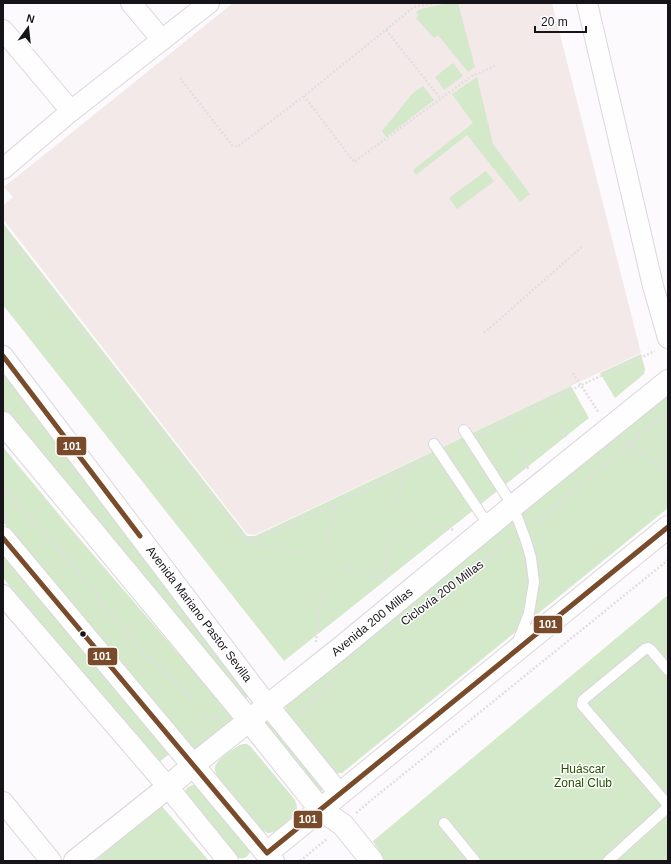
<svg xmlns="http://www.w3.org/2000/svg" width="671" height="864" font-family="Helvetica,sans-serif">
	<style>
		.medical { fill: #f3e9e8 }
		.green { fill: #d4e8ca }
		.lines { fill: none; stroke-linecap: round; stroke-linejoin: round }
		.service-casing { stroke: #dad7dc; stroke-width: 12 }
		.minor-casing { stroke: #dad7dc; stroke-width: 22 }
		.tertiary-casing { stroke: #dad7dc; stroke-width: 24 }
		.secondary-casing { stroke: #dad7dc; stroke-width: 24 }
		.path { stroke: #e0e0e0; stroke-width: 2.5; stroke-dasharray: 2 2; stroke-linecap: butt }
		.service { stroke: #fffeff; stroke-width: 10 }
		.minor { stroke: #fffeff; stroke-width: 20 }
		.tertiary { stroke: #fffeff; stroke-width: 22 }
		.secondary { stroke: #fffeff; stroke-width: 22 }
		.bus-1-casing { stroke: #fff; stroke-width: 8 }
		.bus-1 { stroke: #7a4b2a; stroke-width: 5 }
		.bus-dot { fill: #171419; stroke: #fff; stroke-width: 1.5 }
		.labels { text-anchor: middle; stroke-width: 3; stroke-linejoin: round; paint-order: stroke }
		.street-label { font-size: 12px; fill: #171419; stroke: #fff }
		.park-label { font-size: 12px; fill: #255000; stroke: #fff }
		.line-badge { stroke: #fff; stroke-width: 1.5 }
		.badge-label { font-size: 11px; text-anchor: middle; font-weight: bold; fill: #fff }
	</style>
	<rect width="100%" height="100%" fill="#fcfafd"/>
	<path class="medical" d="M233 3H552L641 353 255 535 247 534 3 219V206L13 197 4 187Z"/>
	<g class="green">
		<path d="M448 3H458L475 67 468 72 438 35 434 38 416 18 419 15 416 12 421 9Z"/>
		<path d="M453 63 463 76 444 90 435 77Z"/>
		<path d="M477 77 493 144 530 194 520 202 467 135 416 175 413 170 473 123 452 94Z"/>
		<path d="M423 86 434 100 386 137 382 131 413 93Z"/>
		<path d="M486 171 494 181 457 209 449 198Z"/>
		<path d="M3 223 247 536H255L571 386 589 418 284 661 3 305Z"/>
		<path d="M641 354 645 369 644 374 615 398 600 373Z"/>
		<path d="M3 372 252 694 240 702 3 417Z"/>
		<path d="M668 393V508L342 773H335L285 711 286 705Z"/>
		<path d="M3 447 66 523 238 723 195 755 3 522Z"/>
		<path d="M3 551 172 752 158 763 3 578Z"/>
		<path d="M668 595V861H385L373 841Z"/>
		<path d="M267 721H270L323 789 320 793 262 725 265 722Z"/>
		<path d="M243 744H247L251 747 295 800C296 803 297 806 297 809 295 816 276 834 269 833 266 833 264 831 261 829L217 776C216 773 214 770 215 767 216 760 236 746 243 744Z"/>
		<path d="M193 785H198L250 851C248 859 241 860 234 856L185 793C186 788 188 786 193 785Z"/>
		<path d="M161 805 209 861H95Z"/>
	</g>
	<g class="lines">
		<g class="service-casing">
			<g id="service">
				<path d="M464 430 513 506 526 541 531 558 534 582 529 613 517 644"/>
				<path d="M434 444 489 526"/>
				<path d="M668 670 651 650 648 648 645 649 583 700 582 705 668 805"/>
				<path d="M444 823 475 861"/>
				<path d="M608 861 668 807"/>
			</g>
		</g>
		<g class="minor-casing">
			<g id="minor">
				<path d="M131 3 162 40"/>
				<path d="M587 3 653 286 668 338"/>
				<path d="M3 30 71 111"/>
				<path d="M3 169 71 111 209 3"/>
				<path d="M3 356 259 694 339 793"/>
				<path d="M3 595 168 787 228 861"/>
				<path d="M3 802 51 861"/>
			</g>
		</g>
		<g class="tertiary-casing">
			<path id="tertiary" d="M75 861 168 787 193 765"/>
		</g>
		<g class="secondary-casing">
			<g id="secondary">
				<path d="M3 423 239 708 320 809 343 825 372 861"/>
				<path d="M3 538 273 861"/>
				<path d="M193 765 338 650 513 506 668 381"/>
				<path d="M267 853 668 527"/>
			</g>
		</g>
		<g class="path">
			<path d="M386 30 441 99"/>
			<path d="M180 78 232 145 237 147 304 96 414 7 433 3"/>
			<path d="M304 96 354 162 472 76 497 65"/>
			<path d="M3 228 18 249 217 504 246 539 249 541 336 505 406 469 428 459"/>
			<path d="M11 253 18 249"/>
			<path d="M484 333 583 246"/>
			<path d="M78 337 84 334"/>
			<path d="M573 373 599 413"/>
			<path d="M144 423 150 418"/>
			<path d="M504 423 508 431"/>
			<path d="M559 425 567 439"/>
			<path d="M481 434 594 379 655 351"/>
			<path d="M624 439 668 474"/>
			<path d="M519 449 529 470"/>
			<path d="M3 489 60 550 139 648 191 699"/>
			<path d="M397 501 406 469"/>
			<path d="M3 512 10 520"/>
			<path d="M412 522 455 530"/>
			<path d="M534 524 668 412"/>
			<path d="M250 542 306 555"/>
			<path d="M326 547 336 505"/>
			<path d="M342 568 383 579 391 536"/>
			<path d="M427 604 512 540"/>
			<path d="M316 642 322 587"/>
			<path d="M298 715 336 678"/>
			<path d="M203 719 221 717"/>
			<path d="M190 730 203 732"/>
			<path d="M240 753 249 759 254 757"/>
			<path d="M356 813 369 802 668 560"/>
			<path d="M300 861 328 838"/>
		</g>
		<use href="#service" class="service"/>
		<use href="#minor" class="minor"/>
		<use href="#tertiary" class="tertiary"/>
		<use href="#secondary" class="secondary"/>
		<g class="bus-1-casing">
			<g id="bus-1">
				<path d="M3 356 140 536"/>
				<path d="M3 538 267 853 668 527"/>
			</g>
		</g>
		<use href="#bus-1" class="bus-1"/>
	</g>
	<circle class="bus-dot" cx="83" cy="634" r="3.5"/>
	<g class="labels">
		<g class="street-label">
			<text transform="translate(442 593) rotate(-37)" y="4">Ciclovía 200 Millas</text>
			<text transform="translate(199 614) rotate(53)" y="4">Avenida Mariano Pastor Sevilla</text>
			<text transform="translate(372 622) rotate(-39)" y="4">Avenida 200 Millas</text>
		</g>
		<g class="park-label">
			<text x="583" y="773">Huáscar<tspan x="583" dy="14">Zonal Club</tspan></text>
		</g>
	</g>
	<g class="line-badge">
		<rect x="56" y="436" width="31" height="20" rx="4" fill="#7a4b2a"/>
		<rect x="533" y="615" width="30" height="19" rx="4" fill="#7a4b2a"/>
		<rect x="87" y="647" width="31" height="19" rx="4" fill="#7a4b2a"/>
		<rect x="293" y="810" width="30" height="19" rx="4" fill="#7a4b2a"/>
	</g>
	<g class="badge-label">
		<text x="72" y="450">101</text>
		<text x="548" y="628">101</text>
		<text x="102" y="660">101</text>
		<text x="308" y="823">101</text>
	</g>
	<rect width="671" height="864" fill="none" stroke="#171419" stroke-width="8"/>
	<g transform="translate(28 28) rotate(15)" stroke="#ffffff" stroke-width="3" paint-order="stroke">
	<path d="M0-3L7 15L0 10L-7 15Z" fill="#171419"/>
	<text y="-6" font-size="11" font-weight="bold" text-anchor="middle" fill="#171419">N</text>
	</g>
	<path d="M535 26v6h51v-6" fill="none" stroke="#171419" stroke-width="2"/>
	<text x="541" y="26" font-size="12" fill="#171419" stroke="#ffffff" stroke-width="3" paint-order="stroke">20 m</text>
</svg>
